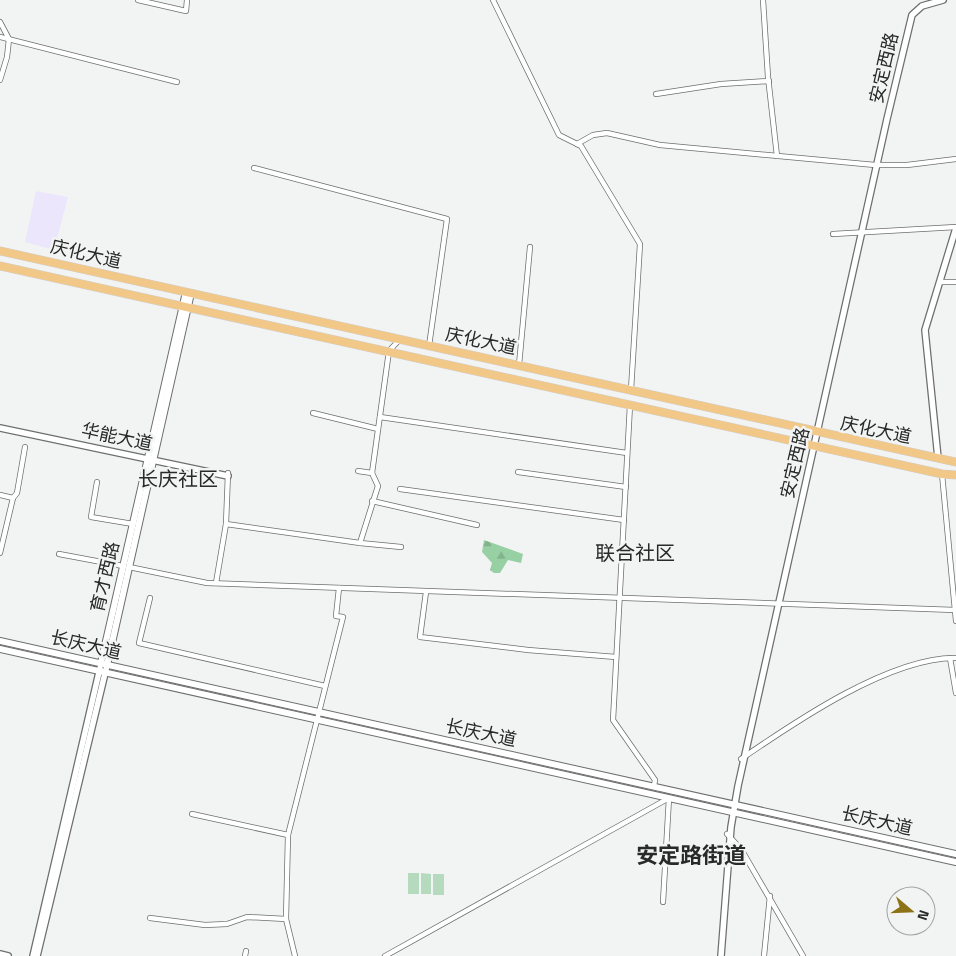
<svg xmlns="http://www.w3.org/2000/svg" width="956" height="956" font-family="'Titillium Web','Noto Sans SC',sans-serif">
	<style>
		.education { fill: #ebe6fc }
		.forest { fill: url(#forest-firs) }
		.pitch { fill: #b6dabd }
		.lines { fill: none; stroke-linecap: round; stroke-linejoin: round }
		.minor-casing { stroke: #6d6e6f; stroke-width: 6 }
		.tertiary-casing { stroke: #6d6e6f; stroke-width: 8 }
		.secondary-casing { stroke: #6d6e6f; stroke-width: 8 }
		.trunk-casing { stroke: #d0d0d0; stroke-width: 9 }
		.minor { stroke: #fff; stroke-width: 4.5 }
		.tertiary { stroke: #fff; stroke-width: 5.5 }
		.secondary { stroke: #fff; stroke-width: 6 }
		.trunk { stroke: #f2c888; stroke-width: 8 }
		.labels { text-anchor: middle; stroke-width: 5; stroke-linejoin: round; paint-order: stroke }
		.street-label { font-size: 18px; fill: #282929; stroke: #f2f4f4 }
		.quarter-label { font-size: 20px; fill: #282929; stroke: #f2f4f4 }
		.district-label { font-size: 22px; font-weight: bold; fill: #282929; stroke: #f2f4f4 }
	</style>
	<defs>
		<pattern id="forest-firs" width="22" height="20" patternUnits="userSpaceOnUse" patternTransform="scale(1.25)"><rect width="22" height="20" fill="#97d0a2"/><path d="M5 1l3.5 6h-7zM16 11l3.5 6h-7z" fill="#82b38c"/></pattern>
	</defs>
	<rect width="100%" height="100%" fill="#f2f4f4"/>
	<path class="education" d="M36 191 68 197 54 250 25 242Z"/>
	<path class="forest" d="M484 540 523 554 521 563 508 560 500 573H494L490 570 492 563 482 552Z"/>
	<g class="pitch">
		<rect x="408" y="873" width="11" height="21"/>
		<path d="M421 873 431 874V894H421Z"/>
		<rect x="433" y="874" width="11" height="21"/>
	</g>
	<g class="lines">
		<g class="minor-casing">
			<g id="minor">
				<path d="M138 0 186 11 187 0"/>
				<path d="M493 0 559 135 581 146 640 244 631 390"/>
				<path d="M763 0 768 77 777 156"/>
				<path d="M0 22 9 39 7 57 0 80"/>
				<path d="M0 37 177 82"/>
				<path d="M656 94 721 84 769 81"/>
				<path d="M577 144 593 135 607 133 660 145 875 165H907L956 159"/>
				<path d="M254 168 447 219 429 346"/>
				<path d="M833 234 956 227"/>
				<path d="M940 282H956"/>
				<path d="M519 365 530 247"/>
				<path d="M630 405 613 720 655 780 654 786"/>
				<path d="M313 413 378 429"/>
				<path d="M380 417 627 453"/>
				<path d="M358 471 372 473 378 486 360 543"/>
				<path d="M518 472 626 487"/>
				<path d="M372 473 389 351 400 339"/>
				<path d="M942 474 956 621"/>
				<path d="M97 482 91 517 133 524"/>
				<path d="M400 489 624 520"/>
				<path d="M0 495 13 498"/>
				<path d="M372 501 477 525"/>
				<path d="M226 524 360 543 401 547"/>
				<path d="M0 553 13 498 17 493 25 447"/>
				<path d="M59 554 123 566"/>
				<path d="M129 567 207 583 955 610"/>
				<path d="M216 583 226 524 228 473"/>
				<path d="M426 592 420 637 528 650 616 657"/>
				<path d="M150 598 139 643 325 686"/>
				<path d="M950 658 956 693"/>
				<path d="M741 759C795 722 890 657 956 658"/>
				<path d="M192 814 288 835"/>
				<path d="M727 834 741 849 803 956"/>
				<path d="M663 902 669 798"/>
				<path d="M150 918 205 925 227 924 247 917 286 919"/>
				<path d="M245 956 246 951"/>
				<path d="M295 956 286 919 288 835 343 617 336 616 339 588"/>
				<path d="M385 956 669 798"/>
				<path d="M764 956 770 896"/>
			</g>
		</g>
		<g class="tertiary-casing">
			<g id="tertiary">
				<path d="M0 428 228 476"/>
				<path d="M938 458 925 330 956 228"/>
				<path d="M0 954 8 956"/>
				<path d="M33 956 100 668"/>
				<path d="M37 956 107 665"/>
				<path d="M721 956 731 827 738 786 887 119 912 15 922 6 943 0"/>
			</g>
		</g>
		<g class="secondary-casing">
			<g id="secondary">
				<path d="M0 641 956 854"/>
				<path d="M0 649 956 862"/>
				<path d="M101 663 186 292"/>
				<path d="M107 665 191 293"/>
			</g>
		</g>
		<g class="trunk-casing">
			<g id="trunk">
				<path d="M0 251 956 462"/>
				<path d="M0 266 942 474 956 475"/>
			</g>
		</g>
		<use href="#minor" class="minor"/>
		<use href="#tertiary" class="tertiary"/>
		<use href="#secondary" class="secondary"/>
		<use href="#trunk" class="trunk"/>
	</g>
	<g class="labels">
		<g class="street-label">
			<text transform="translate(884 68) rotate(-77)" y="6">安定西路</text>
			<text transform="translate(86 254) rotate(13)" y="6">庆化大道</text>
			<text transform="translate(481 341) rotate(12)" y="6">庆化大道</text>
			<text transform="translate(876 430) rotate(12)" y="6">庆化大道</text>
			<text transform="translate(117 437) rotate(12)" y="6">华能大道</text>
			<text transform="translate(795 463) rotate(-77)" y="6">安定西路</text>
			<text transform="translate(105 577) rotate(-77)" y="6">育才西路</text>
			<text transform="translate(86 645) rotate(13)" y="6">长庆大道</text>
			<text transform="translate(481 733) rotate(12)" y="6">长庆大道</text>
			<text transform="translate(877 821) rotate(13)" y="6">长庆大道</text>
		</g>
		<g class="quarter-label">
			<text x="178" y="486">长庆社区</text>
			<text x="635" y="560">联合社区</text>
		</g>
		<g class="district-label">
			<text x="691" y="863">安定路街道</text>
		</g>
	</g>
	<g transform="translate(911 911) rotate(109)"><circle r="24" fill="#f2f4f4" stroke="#a1a3a3"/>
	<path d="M0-4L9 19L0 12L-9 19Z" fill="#8d7317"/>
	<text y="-8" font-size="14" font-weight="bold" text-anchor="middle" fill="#282929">N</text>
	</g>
</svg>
